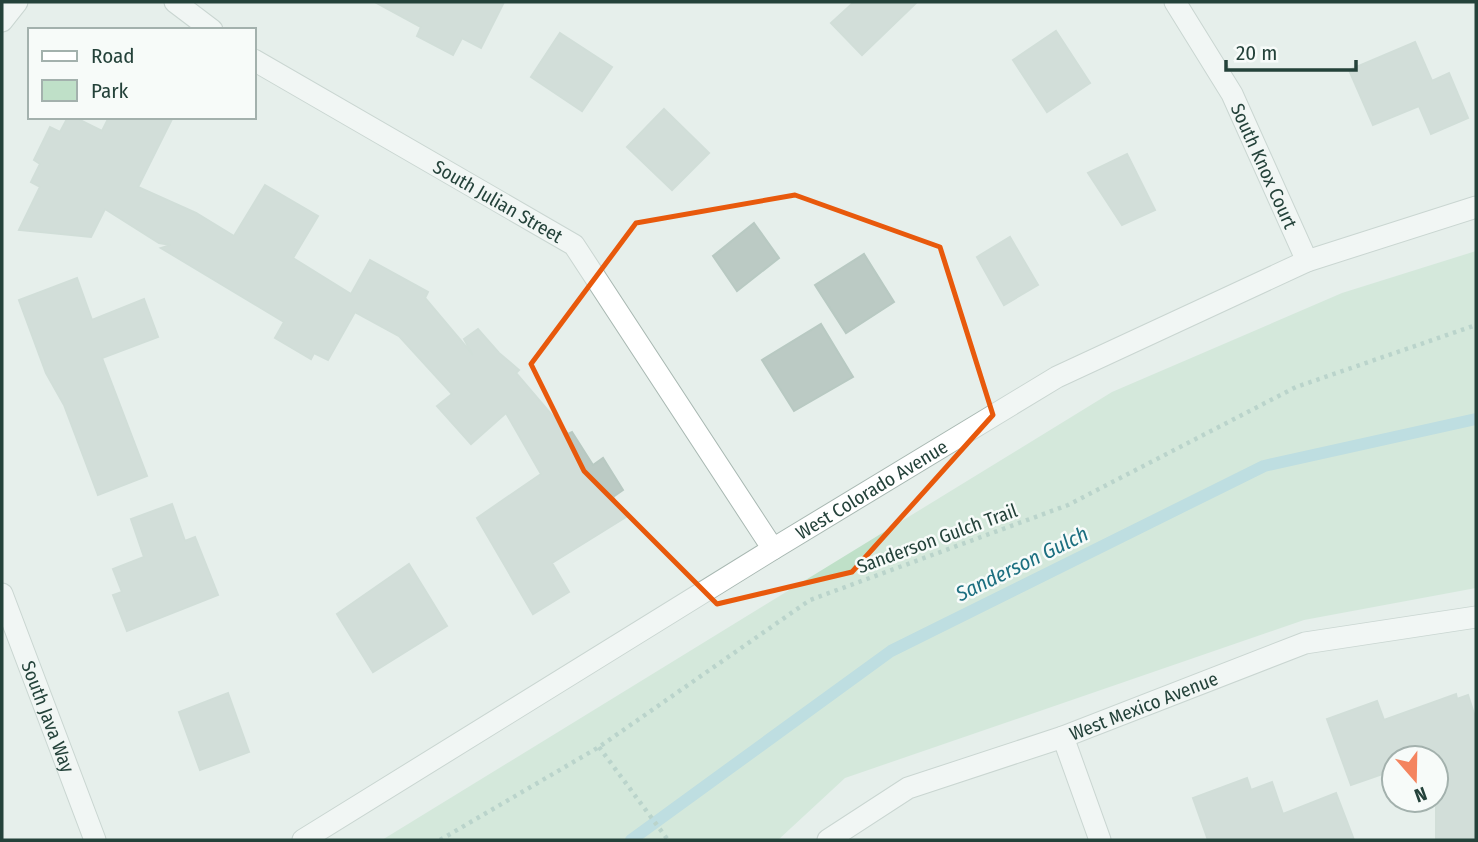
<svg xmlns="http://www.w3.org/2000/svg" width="1478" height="842" font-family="'Fira Sans Condensed',sans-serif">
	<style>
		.green { fill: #bfe0c8 }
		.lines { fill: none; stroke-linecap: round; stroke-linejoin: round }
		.stream { stroke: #8ec9d4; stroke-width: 12 }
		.building { fill: #bbcac4; stroke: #b8c9c2; stroke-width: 2 }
		.minor-casing { stroke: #a8b8b2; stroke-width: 23 }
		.path { stroke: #86b3a5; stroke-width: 4.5; stroke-dasharray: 3.5 5; stroke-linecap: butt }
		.minor { stroke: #fff; stroke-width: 21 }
		.marked { fill: none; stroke: #e8590c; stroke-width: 5; stroke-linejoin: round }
		.labels { text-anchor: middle; stroke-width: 5; stroke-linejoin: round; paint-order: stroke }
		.street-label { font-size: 19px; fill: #24423a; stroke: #f7fbf9 }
		.water-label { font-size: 21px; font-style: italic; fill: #1c6f80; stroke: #f7fbf9 }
	</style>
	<rect width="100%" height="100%" fill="#e6efeb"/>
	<path class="green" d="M1476 251V588L1304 620 845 778 778 840H382L1112 392 1342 293Z"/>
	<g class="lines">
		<path class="stream" d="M631 840 891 651 1264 466 1476 419"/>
	</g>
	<g class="building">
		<path d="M375 2H504L481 48 462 38 453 55 417 36 421 27Z"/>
		<path d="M854 2H917L862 55 831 23Z"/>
		<path d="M1056 31 1090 83 1047 112 1013 60Z"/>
		<path d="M560 33 612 67 582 111 531 77Z"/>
		<path d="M1415 42 1432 81 1449 73 1468 118 1431 134 1419 106 1373 125 1349 70Z"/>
		<path d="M664 109 709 153 672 190 627 147Z"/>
		<path d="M68 117H74L102 131 109 117H173L138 187 196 213 234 236 265 185 318 216 293 258 351 294 370 260 428 292 425 298 473 355 464 339 478 329 499 353 519 370 516 373 568 434 572 432 593 465 603 458 623 490 613 497 626 517 552 563 569 592 533 614 477 518 541 474 506 413 471 444 437 406 452 394 399 336 355 312 328 360 314 353 311 359 275 338 284 322 161 248 171 245 159 243 105 209 91 237 19 230 40 187 31 182 40 164 34 160 50 127 60 132Z"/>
		<path d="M1127 154 1155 210 1122 225 1088 173Z"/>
		<path d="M754 223 779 258 737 291 713 256Z"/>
		<path d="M1010 237 1038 285 1004 305 977 257Z"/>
		<path d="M864 254 894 302 846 333 815 285Z"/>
		<path d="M77 278 92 320 144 299 158 337 102 358 147 476 98 495 64 405 46 373 19 300Z"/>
		<path d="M821 324 853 377 794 411 762 360Z"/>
		<path d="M172 504 185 541 195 537 218 595 127 631 113 595 122 592 113 569 144 557 131 519Z"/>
		<path d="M409 564 447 626 373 672 337 614Z"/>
		<path d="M228 693 249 752 200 770 179 712Z"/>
		<path d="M1456 694 1457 699 1468 695 1476 720V840H1436V755L1427 758H1394V770L1351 785 1327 719 1377 701 1384 720Z"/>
		<path d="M1247 778 1251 790 1272 782 1283 814 1336 793 1354 840H1208L1193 798Z"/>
	</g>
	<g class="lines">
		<g class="minor-casing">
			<g id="minor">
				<path d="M175 2 212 30"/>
				<path id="s1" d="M1175 2 1232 94 1307 261"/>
				<path d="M2 21 17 2"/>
				<path id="s2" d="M254 60 574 245 773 549"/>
				<path id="s3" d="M2 594 95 840"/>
				<path d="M1063 737 1100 840"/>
				<path id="s4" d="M303 840 773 549 1057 377 1307 261 1476 207"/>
				<path id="s5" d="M828 840 908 788 1063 737 1305 643 1476 617"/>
			</g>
		</g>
		<g class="path">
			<path d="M599 747 668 840"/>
			<path d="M440 840 599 747 810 600 1068 505 1296 387 1476 325"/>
		</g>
		<use href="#minor" class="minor"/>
	</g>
	<path d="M0 0H1478V842H0ZM795 195 940 247 993 415 852 572 717 604 584 471 531 364 636 223Z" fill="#e6efeb" fill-opacity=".55" fill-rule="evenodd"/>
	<path class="marked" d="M795 195 940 247 993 415 852 572 717 604 584 471 531 364 636 223Z"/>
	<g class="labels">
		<g class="street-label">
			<text dy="7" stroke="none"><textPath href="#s1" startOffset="187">South Knox Court</textPath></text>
			<text dy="7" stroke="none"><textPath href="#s2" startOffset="282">South Julian Street</textPath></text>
			<text dy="7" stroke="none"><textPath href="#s4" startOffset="668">West Colorado Avenue</textPath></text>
			<text transform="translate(937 538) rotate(-20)" y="7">Sanderson Gulch Trail</text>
			<text dy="7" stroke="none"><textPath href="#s5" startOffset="345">West Mexico Avenue</textPath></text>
			<text dy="7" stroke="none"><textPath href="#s3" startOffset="131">South Java Way</textPath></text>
		</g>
		<g class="water-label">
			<text transform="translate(1022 564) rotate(-26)" y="7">Sanderson Gulch</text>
		</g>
	</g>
	<rect width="1478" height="842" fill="none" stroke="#24423a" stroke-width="7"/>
	<rect x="28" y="28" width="228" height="91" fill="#f7fbf9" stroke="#a3b1ad" stroke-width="2"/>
	<rect x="42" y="51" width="35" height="10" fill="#ffffff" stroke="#a3b1ad" stroke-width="2"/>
	<text x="91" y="63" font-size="21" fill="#24423a">Road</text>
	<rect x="42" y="80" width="35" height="21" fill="#bfe0c8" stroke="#a3b1ad" stroke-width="2"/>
	<text x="91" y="98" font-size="21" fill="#24423a">Park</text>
	<g transform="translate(1415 779) rotate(160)"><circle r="33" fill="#f7fbf9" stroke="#a3b1ad" stroke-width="2"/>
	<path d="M0-5L12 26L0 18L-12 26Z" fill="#f4845f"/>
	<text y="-10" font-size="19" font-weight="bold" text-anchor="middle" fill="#24423a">N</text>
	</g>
	<path d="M1226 60v10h130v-10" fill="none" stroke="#24423a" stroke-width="3.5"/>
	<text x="1236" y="60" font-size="21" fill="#24423a" stroke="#f7fbf9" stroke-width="5" paint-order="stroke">20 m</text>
</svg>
